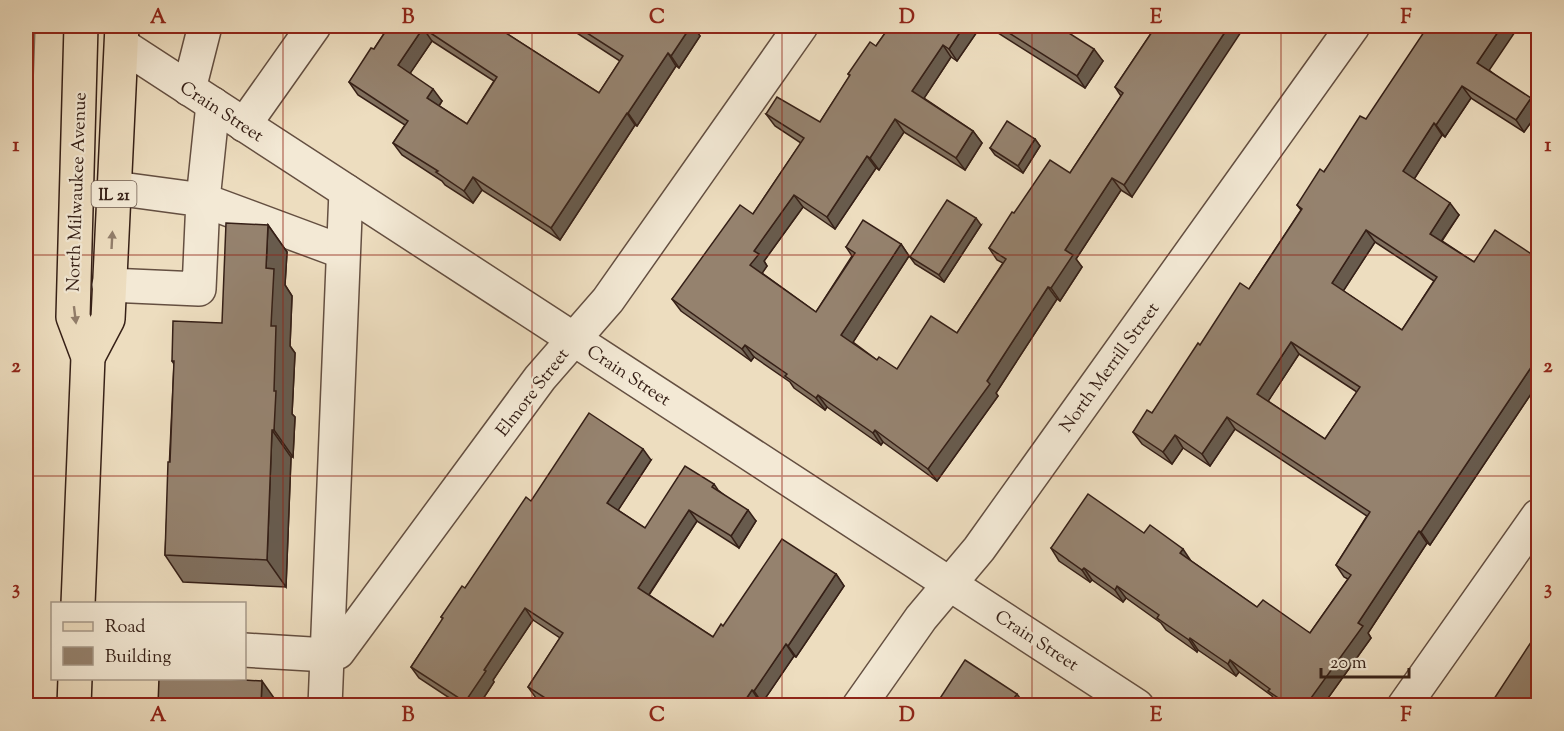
<svg xmlns="http://www.w3.org/2000/svg" width="1564" height="731" font-family="'Sorts Mill Goudy',serif">
	<style>
		.green { fill: #cebda2; stroke: #826e5c; stroke-width: 1.5 }
		.lines { fill: none; stroke-linecap: round; stroke-linejoin: round }
		.minor-casing { stroke: #644f41; stroke-width: 36 }
		.major-casing { stroke: #362017; stroke-width: 36 }
		.minor { stroke: #f3e9d5; stroke-width: 33 }
		.major { stroke: #edddbf; stroke-width: 33 }
		.wall { fill: #80705f; stroke: #362017; stroke-width: 1.5; fill-rule: evenodd }
		.shaded-wall { fill: #685b4d; stroke: #362017; stroke-width: 1.5 }
		.building { fill: #95826e; stroke: #362017; stroke-width: 1.5; fill-rule: evenodd }
		.oneway { fill: #927e6b }
		.grid { fill: none; stroke: #8f2418; stroke-width: 1.5; stroke-opacity: 0.55 }
		.labels { text-anchor: middle; stroke-width: 4.5; stroke-linejoin: round; paint-order: stroke }
		.shield { fill: #f3e9d5; stroke: #6f5c50; stroke-width: 1.5 }
		.shield-label { font-size: 16px; font-weight: bold; fill: #362017 }
		.street-label { font-size: 18px; fill: #362017; stroke: #f3e9d5 }
		.neatline { fill: none; stroke: #8f2418; stroke-width: 2 }
		.grid-label { font-size: 20px; text-anchor: middle; font-weight: bold; fill: #8f2418 }
	</style>
	<rect width="100%" height="100%" fill="#edddbf"/>
	<filter id="stains"><feTurbulence type="fractalNoise" baseFrequency=".00333" numOctaves="4"/><feColorMatrix values="0 0 0 0 .2 0 0 0 0 .09 0 0 0 0 .02 0 0 0 .5 -.17"/></filter>
	<radialGradient id="worn" r=".72"><stop offset=".6" stop-color="#630" stop-opacity="0"/><stop offset="1" stop-color="#630" stop-opacity=".3"/></radialGradient>
	<path class="green" d="M26 26H35L26 279Z"/>
	<g class="lines">
		<g class="minor-casing">
			<g id="minor">
				<path d="M122 45 1137 706"/>
				<path d="M189 89 205 26"/>
				<path d="M213 104 203 200 343 252"/>
				<path d="M244 125 314 26"/>
				<path d="M109 285 199 289 203 200 114 188"/>
				<path d="M244 650 327 655 338 652 540 378 608 300 801 26"/>
				<path d="M325 706 346 191"/>
				<path d="M859 706 921 618 979 549 1353 26"/>
				<path d="M1404 706 1538 516"/>
			</g>
		</g>
		<g class="major-casing">
			<g id="major">
				<path d="M88 357 108 319 122 26"/>
				<path d="M78 604 88 357 73 317 81 26"/>
				<path d="M74 706 75 678"/>
			</g>
		</g>
		<use href="#minor" class="minor"/>
		<use href="#major" class="major"/>
	</g>
	<g class="wall">
		<path d="M389 26H495L599 93 620 61 566 26H703L698 33 700 36 679 68 676 66 637 126 635 125 560 240 482 190 473 203 445 185 442 181 402 155 393 143 405 125 358 95 349 82 374 49ZM432 41 494 81 467 124 439 106 442 101 410 73Z"/>
		<path d="M890 26H981L957 61 951 57 924 98 973 131 982 143 965 170 904 132 879 170 876 168 835 229 803 207 764 261 767 266 762 273 816 312 852 256 846 247 901 244 909 256 853 342 877 360 897 369 957 333 1003 263 997 260 989 248 1014 213 1070 173 1121 96 1115 87 1156 26 1132 197 1121 190 1076 259 1082 267 1060 301 1057 299 996 393 998 396 937 481 883 442 881 445 827 407 825 410 794 388 790 382 754 357 751 361 681 311 672 299 753 214 801 143 775 126 766 114 820 122 850 76 848 74 876 46Z"/>
		<path d="M987 26H1074L1069 33 1103 61 1085 88Z"/>
		<path d="M1489 70 1539 109V111L1524 132 1471 98 1445 137 1442 135 1414 179 1459 215 1442 241 1474 262 1539 259V382L1430 545 1427 543 1368 633 1371 638 1323 705H1281L1277 703 1272 696 1239 672 1236 676 1198 650 1197 652 1166 630 1161 623 1126 598 1123 602 1092 580 1090 582 1059 561 1051 548 1144 533 1191 561 1257 607 1310 633 1348 579 1344 577 1336 565 1367 516 1235 429 1210 466 1183 448 1172 464 1142 444 1133 432 1152 413 1249 289 1301 210 1297 205 1366 119ZM1375 242 1434 281 1402 330 1343 291ZM1299 354 1357 392 1325 439 1268 401Z"/>
		<path d="M1035 139 1040 146 1023 173 995 155 990 148Z"/>
		<path d="M268 225 287 252 285 285 292 296 290 346 295 353 292 414 295 417 293 457H291L286 587 183 582 165 555 174 364 172 361 222 323Z"/>
		<path d="M981 225 944 282 915 264 910 257Z"/>
		<path d="M651 460 618 510 645 528 714 484 718 490 756 521 739 548 697 521 649 595 713 637 723 626 836 574 844 586 796 657 794 656 762 703 760 702 758 705H547L536 698 528 687 560 638 533 620 493 680 494 682 479 705H460L419 678 411 667 443 619 441 617 465 588 531 501Z"/>
	</g>
	<g class="shaded-wall">
		<path d="M691 26H703L698 33 700 36 679 68 671 56Z"/>
		<path d="M964 26H981L957 61 949 49Z"/>
		<path d="M1058 26H1074L1066 37Z"/>
		<path d="M1229 26H1245L1132 197 1124 185Z"/>
		<path d="M1502 26H1519L1486 75 1477 63Z"/>
		<path d="M423 28 432 41 407 78 398 65Z"/>
		<path d="M943 45 951 57 921 103 912 91Z"/>
		<path d="M1094 49 1103 61 1085 88 1077 76Z"/>
		<path d="M668 53 676 66 637 126 628 113Z"/>
		<path d="M1462 86 1471 98 1445 137 1436 125Z"/>
		<path d="M433 89 442 101 436 110 427 98Z"/>
		<path d="M1531 98 1539 109V111L1524 132 1516 120Z"/>
		<path d="M627 113 635 125 560 240 551 228Z"/>
		<path d="M895 119 904 132 879 170 870 158Z"/>
		<path d="M1434 123 1442 135 1411 184 1403 171Z"/>
		<path d="M973 131 982 143 965 170 956 158Z"/>
		<path d="M1035 139 1040 146 1023 173 1018 166Z"/>
		<path d="M867 156 876 168 835 229 827 217Z"/>
		<path d="M473 177 482 190 473 203 464 191Z"/>
		<path d="M1112 178 1121 190 1076 259 1082 267 1060 301 1051 288 1065 250Z"/>
		<path d="M794 195 803 207 764 261 767 266 759 278 750 265 754 251Z"/>
		<path d="M1450 203 1459 215 1438 246 1430 234Z"/>
		<path d="M976 218 981 225 944 282 939 275Z"/>
		<path d="M268 225 287 252 285 285 292 296 290 346 295 353 292 414 295 417 293 457 274 430 271 326 266 268Z"/>
		<path d="M1366 230 1375 242 1340 296 1332 283Z"/>
		<path d="M901 244 909 256 850 347 841 335Z"/>
		<path d="M1048 287 1057 299 996 393 998 396 937 481 928 469 987 381Z"/>
		<path d="M1291 342 1299 354 1265 406 1257 394Z"/>
		<path d="M745 345 754 357 751 361 742 349Z"/>
		<path d="M1536 360 1539 363V382L1430 545 1421 532Z"/>
		<path d="M818 395 827 407 825 410 816 398Z"/>
		<path d="M1227 417 1235 429 1210 466 1202 454Z"/>
		<path d="M272 430 291 457 286 587 267 560Z"/>
		<path d="M875 430 883 442 881 445 873 433Z"/>
		<path d="M1175 435 1183 448 1172 464 1163 452Z"/>
		<path d="M643 449 651 460 615 515 607 503Z"/>
		<path d="M689 510 697 521 646 599 638 588Z"/>
		<path d="M748 510 756 521 739 548 731 536Z"/>
		<path d="M1419 531 1427 543 1368 633 1371 638 1323 705H1306L1358 623Z"/>
		<path d="M1183 549 1191 561 1180 553Z"/>
		<path d="M1084 568 1092 580 1090 582 1082 570Z"/>
		<path d="M836 574 844 586 796 657 788 646Z"/>
		<path d="M1117 586 1126 598 1123 602 1115 590Z"/>
		<path d="M525 608 533 620 493 680 494 682 479 705H467L465 702 484 670Z"/>
		<path d="M1190 638 1198 650 1197 652 1189 640Z"/>
		<path d="M786 644 794 656 762 703 754 691Z"/>
		<path d="M1230 660 1239 672 1236 676 1228 664Z"/>
		<path d="M262 681 279 705H261Z"/>
		<path d="M752 690 760 702 758 705H742Z"/>
		<path d="M1017 694 1025 705H1009Z"/>
	</g>
	<g class="building">
		<path d="M389 26H495L599 93 623 56 576 26H691L671 56 668 53 628 113H627L551 228 473 177 464 191 436 172 438 171 393 143 408 121 349 82 371 48 374 49ZM423 28 497 77 467 124 427 98 433 89 398 65Z"/>
		<path d="M890 26H964L949 49 943 45 912 91 973 131 956 158 895 119 870 158 867 156 827 217 794 195 754 251 759 254 750 265 816 312 855 253 846 247 863 220 901 244 841 335 877 360 879 357 897 369 931 316 957 333 1006 259 989 248 1012 212 1014 213 1050 160 1070 173 1123 93 1115 87 1156 26H1229L1124 185 1112 178 1065 250 1073 255 1051 288 1048 287 987 381 990 384 928 469 875 430 873 433 818 395 816 398 785 376 787 374 745 345 742 349 672 299 740 205 753 214 804 138 766 114 777 97 820 122 850 75 848 74 870 42 876 46Z"/>
		<path d="M998 26H1058L1094 49 1077 76Z"/>
		<path d="M1428 26H1502L1477 63 1531 98 1516 120 1462 86 1436 125 1434 123 1403 171 1450 203 1430 234 1474 262 1495 230 1539 259V361L1536 360 1421 532 1419 531 1358 623 1363 626 1306 705H1289L1268 691 1270 689 1230 660 1228 664 1190 638 1189 640 1157 618 1159 615 1117 586 1115 590 1084 568 1082 570 1051 548 1088 494 1144 533 1150 525 1183 549 1180 553 1257 607 1263 600 1310 633 1351 575 1336 565 1370 512 1227 417 1202 454 1175 435 1163 452 1133 432 1147 410 1152 413 1198 343 1200 345 1240 283 1249 289 1302 209 1297 205 1320 169 1324 172 1360 116 1366 119ZM1366 230 1437 277 1402 330 1332 283ZM1291 342 1360 387 1325 439 1257 394Z"/>
		<path d="M1007 121 1035 139 1018 166 990 148Z"/>
		<path d="M947 200 976 218 939 275 910 257Z"/>
		<path d="M226 223 268 225 266 268 274 269 271 326H276L274 391H276L274 430H272L267 560 165 555 168 462H170L174 361H172L173 321 222 323Z"/>
		<path d="M589 413 643 449 607 503 645 528 685 466 714 484 712 487 748 510 731 536 689 510 638 588 713 637 721 624 723 626 782 539 836 574 788 646 786 644 754 691 752 690 742 705H556L528 687 563 633 525 608 484 670 486 671 465 702 411 667 443 618 441 617 462 586 465 588 526 497 531 501Z"/>
		<path d="M1539 630V705H1490Z"/>
		<path d="M965 660 1017 694 1009 705H933L935 702 937 703Z"/>
		<path d="M159 678H210L262 681 261 705H158Z"/>
		<path d="M394 698 401 705H385Z"/>
	</g>
	<defs><path id="oneway-solid" d="M-6-.8H1V-3.2L6.5 0L1 3.2V.8H-6Z" transform="scale(1.5)"/></defs>
	<g class="oneway">
		<use href="#oneway-solid" transform="translate(112 240) rotate(-87)"/>
		<use href="#oneway-solid" transform="translate(75 315) rotate(83)"/>
	</g>
	<path class="grid" d="M283 26V706M532 26V706M782 26V706M1032 26V706M1281 26V706M26 255H1538M26 476H1538"/>
	<g class="labels">
		<rect class="shield" x="91.5" y="181" width="45" height="26" rx="4.5"/>
		<g class="shield-label">
			<text x="114" y="200">IL 21</text>
		</g>
		<g class="street-label">
			<text transform="translate(222 111) rotate(33)" y="6">Crain Street</text>
			<text transform="translate(76 192) rotate(-88)" y="6">North Milwaukee Avenue</text>
			<text transform="translate(1109 367) rotate(-54)" y="6">North Merrill Street</text>
			<text transform="translate(629 375) rotate(33)" y="6">Crain Street</text>
			<text transform="translate(532 392) rotate(-52)" y="6">Elmore Street</text>
			<text transform="translate(1037 640) rotate(33)" y="6">Crain Street</text>
		</g>
	</g>
	<rect width="1564" height="731" fill="none" stroke="#edddbf" stroke-width="66"/>
	<rect x="51" y="602" width="195" height="78" fill="#f3e9d5" stroke="#a79989" stroke-width="1.5"/>
	<rect x="63" y="622" width="30" height="9" fill="#edddbf" stroke="#a79989" stroke-width="1.5"/>
	<text x="105" y="632" font-size="18" fill="#362017">Road</text>
	<rect x="63" y="647" width="30" height="18" fill="#95826e" stroke="#a79989" stroke-width="1.5"/>
	<text x="105" y="662" font-size="18" fill="#362017">Building</text>
	<path d="M1321 668v9h88v-9" fill="none" stroke="#362017" stroke-width="3"/>
	<text x="1330" y="668" font-size="18" fill="#362017" stroke="#f3e9d5" stroke-width="4.5" paint-order="stroke">20 m</text>
	<rect x="33" y="33" width="1498" height="665" class="neatline"/>
	<g class="grid-label">
		<text x="158" y="23">A</text>
		<text x="408" y="23">B</text>
		<text x="657" y="23">C</text>
		<text x="907" y="23">D</text>
		<text x="1156" y="23">E</text>
		<text x="1406" y="23">F</text>
		<text x="16" y="151">1</text>
		<text x="1548" y="151">1</text>
		<text x="16" y="372">2</text>
		<text x="1548" y="372">2</text>
		<text x="16" y="594">3</text>
		<text x="1548" y="594">3</text>
		<text x="158" y="721">A</text>
		<text x="408" y="721">B</text>
		<text x="657" y="721">C</text>
		<text x="907" y="721">D</text>
		<text x="1156" y="721">E</text>
		<text x="1406" y="721">F</text>
	</g>
	<rect width="100%" height="100%" filter="url(#stains)"/>
	<rect width="100%" height="100%" fill="url(#worn)"/>
</svg>
